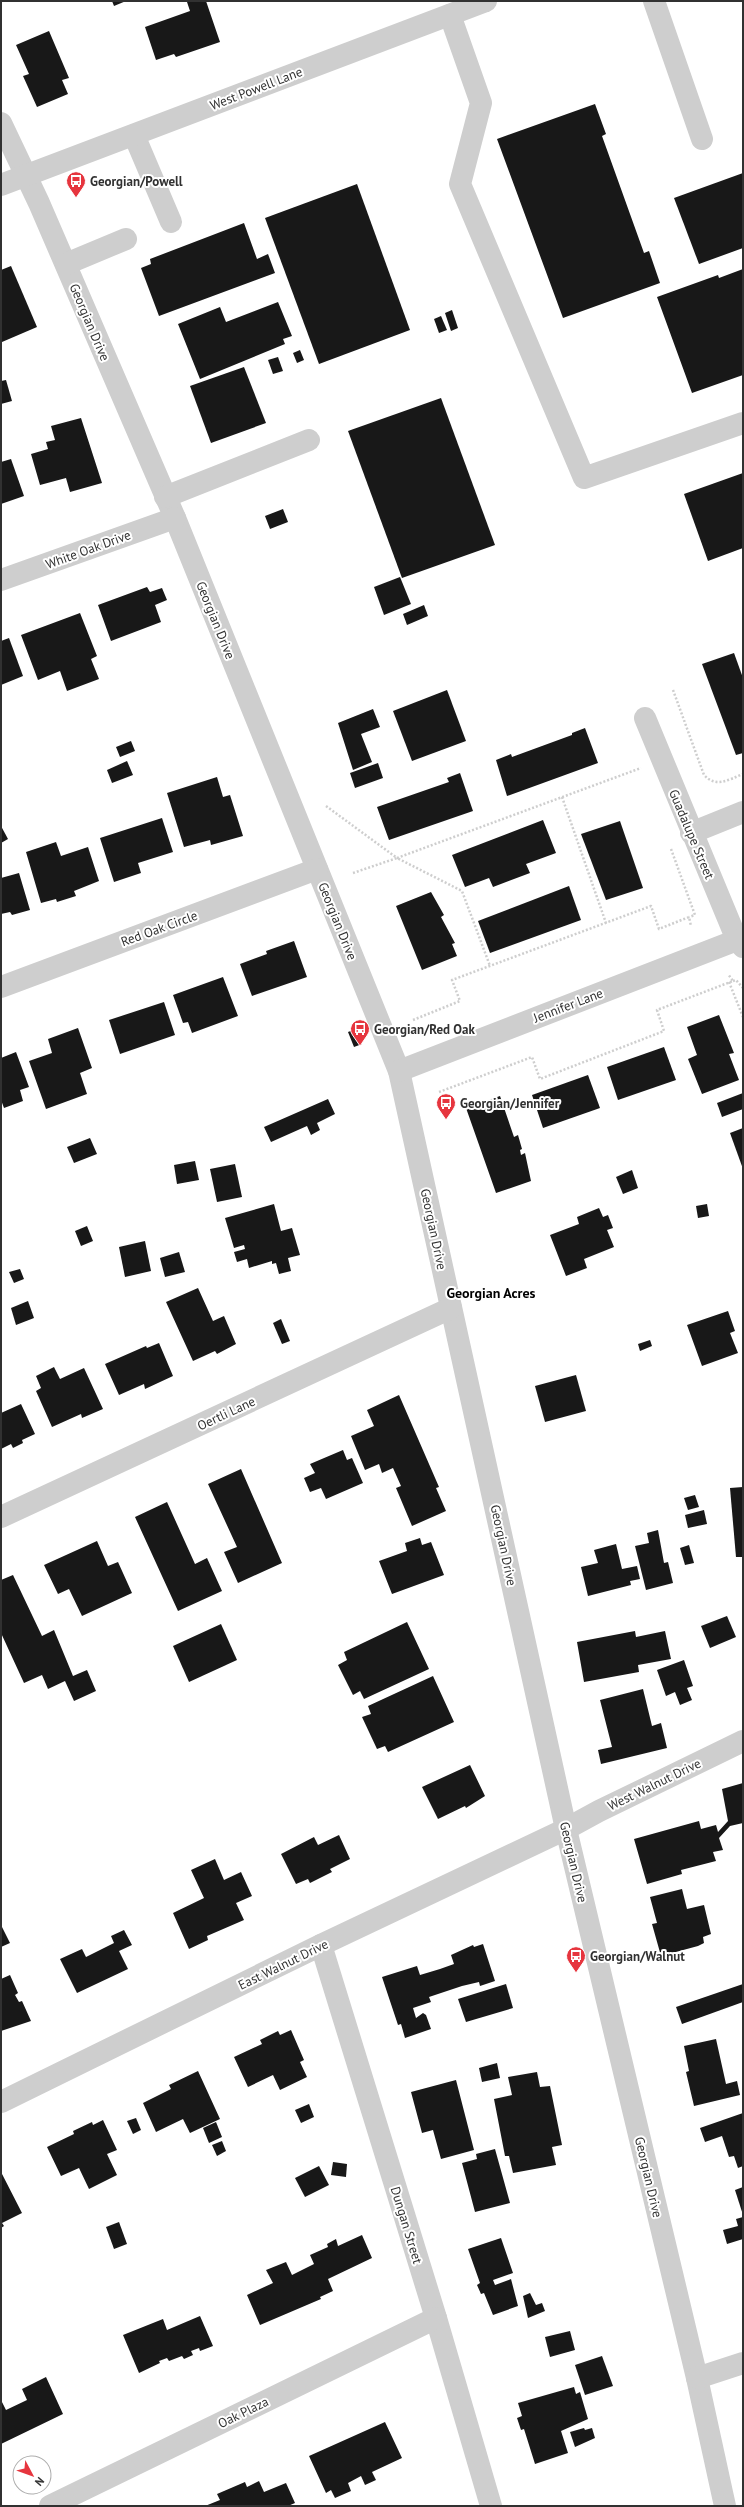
<svg xmlns="http://www.w3.org/2000/svg" width="744" height="2507" font-family="'PT Sans',sans-serif">
	<style>
		.building { fill: #181818 }
		.lines { fill: none; stroke-linecap: round; stroke-linejoin: round }
		.path { stroke: #cecece; stroke-width: 2.5; stroke-dasharray: 2 2; stroke-linecap: butt }
		.minor { stroke: #cecece; stroke-width: 22 }
		.labels { text-anchor: middle; stroke-width: 4; stroke-linejoin: round; paint-order: stroke }
		.street-label { font-size: 13px; fill: #313131; stroke: #fff }
		.poi-label { font-size: 13px; font-weight: bold; fill: #313131; stroke: #fff; text-anchor: start }
		.neighbourhood-label { font-size: 14px; font-weight: bold; fill: #000; stroke: #fff }
	</style>
	<rect width="100%" height="100%" fill="#fff"/>
	<g class="building">
		<path d="M112 1H126L114 6Z"/>
		<path d="M192 1H206L220 42 176 57 174 54 156 60 145 27 190 11 187 2Z"/>
		<path d="M49 31 69 78 62 80 68 94 37 107 23 76 29 74 16 45Z"/>
		<path d="M595 104 606 134 602 136 644 253 649 251 660 283 563 318 497 139Z"/>
		<path d="M743 173V248L699 264 674 198Z"/>
		<path d="M357 184 410 330 319 364 265 218Z"/>
		<path d="M244 223 257 259 268 254 275 273 159 316 141 268 151 264 150 259Z"/>
		<path d="M11 266 37 327 2 342 1 270Z"/>
		<path d="M743 269V375L692 393 657 297 718 275 719 278Z"/>
		<path d="M278 302 292 336 283 339 285 344 200 379 178 324 220 307 226 322Z"/>
		<path d="M452 310 458 328 451 331 445 313Z"/>
		<path d="M441 316 447 330 439 333 434 319Z"/>
		<path d="M300 350 304 360 297 363 293 353Z"/>
		<path d="M278 357 283 371 273 374 268 360Z"/>
		<path d="M244 367 266 423 211 443 190 386Z"/>
		<path d="M6 380 12 401 1 404V381Z"/>
		<path d="M441 398 495 545 402 578 348 431Z"/>
		<path d="M81 418 102 483 70 492 66 478 40 485 31 454 48 449 46 442 55 440 51 426Z"/>
		<path d="M11 459 24 496 1 504V462Z"/>
		<path d="M743 473V548L708 561 684 494Z"/>
		<path d="M283 509 288 522 270 529 265 516Z"/>
		<path d="M400 577 411 604 384 615 374 587Z"/>
		<path d="M147 587 150 592 162 588 167 600 155 605 161 622 111 641 98 605Z"/>
		<path d="M424 605 428 616 407 625 403 614Z"/>
		<path d="M80 613 97 656 91 659 99 679 67 691 60 671 38 680 21 635Z"/>
		<path d="M9 638 23 676 1 685V641Z"/>
		<path d="M734 653 743 678V753L736 755 702 664Z"/>
		<path d="M447 690 466 741 412 761 393 711Z"/>
		<path d="M373 709 380 727 361 734 372 762 353 770 338 723Z"/>
		<path d="M585 728 598 763 507 796 496 760 511 754 512 757 572 735V733Z"/>
		<path d="M131 741 135 751 120 757 116 747Z"/>
		<path d="M127 761 133 775 112 783 107 770Z"/>
		<path d="M378 763 383 778 355 788 350 773Z"/>
		<path d="M460 773 473 811 389 840 377 807 449 782 447 778Z"/>
		<path d="M217 777 223 797 230 795 243 836 211 845 210 840 184 847 167 793Z"/>
		<path d="M162 818 173 852 138 863 141 873 114 882 100 838Z"/>
		<path d="M543 820 556 853 526 864 530 873 493 887 489 878 465 887 452 855Z"/>
		<path d="M620 821 643 888 606 900 581 834Z"/>
		<path d="M1 826 8 839 1 843Z"/>
		<path d="M56 842 61 856 88 847 99 881 74 891 76 896 57 902 56 899 41 903 26 852Z"/>
		<path d="M19 873 30 910 12 915 10 912 1 914V878Z"/>
		<path d="M569 886 581 920 490 953 478 921Z"/>
		<path d="M431 892 444 915 441 917 455 943 452 944 457 956 422 970 396 906Z"/>
		<path d="M294 941 307 977 252 996 240 964 267 954 266 951Z"/>
		<path d="M223 977 238 1016 192 1033 188 1022 183 1023 173 995Z"/>
		<path d="M164 1002 175 1035 120 1054 109 1020Z"/>
		<path d="M719 1015 734 1053 729 1054 739 1080 702 1094 688 1059 697 1055 687 1027Z"/>
		<path d="M78 1028 92 1068 80 1073 87 1094 46 1109 29 1061 52 1053 48 1039Z"/>
		<path d="M356 1029 362 1044 354 1047 348 1032Z"/>
		<path d="M664 1047 676 1080 618 1100 607 1067Z"/>
		<path d="M16 1052 29 1087 20 1090 23 1101 4 1108 1 1100V1058Z"/>
		<path d="M588 1075 600 1108 543 1128 532 1095Z"/>
		<path d="M743 1093V1109L722 1117 717 1103Z"/>
		<path d="M500 1096 514 1137 518 1135 522 1149 520 1150 521 1155 525 1153 531 1181 496 1193 466 1108Z"/>
		<path d="M328 1099 335 1114 317 1123 320 1130 311 1135 307 1126 271 1142 264 1127Z"/>
		<path d="M743 1128V1169L730 1133Z"/>
		<path d="M90 1138 97 1154 74 1163 67 1147Z"/>
		<path d="M195 1161 199 1180 177 1184 174 1165Z"/>
		<path d="M235 1164 242 1197 217 1202 210 1169Z"/>
		<path d="M632 1170 638 1188 623 1194 616 1177Z"/>
		<path d="M274 1204 281 1231 292 1228 300 1255 288 1258 291 1271 279 1274 276 1263 272 1264V1261L249 1268 247 1259 237 1262 234 1252 245 1249 244 1245 234 1248 225 1218Z"/>
		<path d="M707 1204 709 1216 698 1218 696 1206Z"/>
		<path d="M599 1208 603 1217 608 1215 613 1228 607 1230 614 1247 584 1259 587 1268 566 1276 550 1235 579 1224 577 1217Z"/>
		<path d="M87 1226 93 1241 81 1246 75 1231Z"/>
		<path d="M145 1241 151 1271 125 1277 119 1247Z"/>
		<path d="M179 1252 185 1272 165 1277 160 1258Z"/>
		<path d="M20 1269 24 1279 14 1283 9 1272Z"/>
		<path d="M198 1288 213 1321 224 1316 236 1344 217 1354 215 1351 193 1361 166 1302Z"/>
		<path d="M28 1301 34 1318 16 1325 11 1308Z"/>
		<path d="M728 1311 735 1331 730 1333 738 1353 702 1366 687 1325Z"/>
		<path d="M281 1319 290 1341 282 1344 273 1323Z"/>
		<path d="M650 1340 652 1346 640 1351 638 1344Z"/>
		<path d="M159 1343 173 1376 145 1389 144 1384 119 1395 105 1364 146 1346 147 1348Z"/>
		<path d="M54 1367 60 1379 84 1368 103 1409 82 1418 81 1414 52 1427 36 1391 41 1388 36 1376Z"/>
		<path d="M576 1375 586 1411 545 1422 535 1386Z"/>
		<path d="M399 1395 439 1487 436 1488 446 1511 412 1526 396 1488 401 1486 393 1468 382 1473 379 1464 365 1470 351 1436 374 1426 367 1410Z"/>
		<path d="M21 1404 35 1434 22 1440 23 1443 13 1448 11 1444 1 1449V1413Z"/>
		<path d="M343 1450 347 1460 352 1458 363 1483 326 1499 321 1488 310 1492 304 1478 315 1473 310 1464Z"/>
		<path d="M241 1469 282 1563 238 1583 224 1552 237 1547 208 1484Z"/>
		<path d="M743 1487V1557H736L730 1488Z"/>
		<path d="M695 1495 699 1507 688 1510 684 1498Z"/>
		<path d="M167 1502 195 1564 207 1558 222 1591 178 1611 135 1517Z"/>
		<path d="M704 1510 707 1524 688 1528 685 1515Z"/>
		<path d="M658 1530 664 1563 668 1562 673 1583 646 1590 635 1546 649 1543 647 1533Z"/>
		<path d="M420 1538 422 1545 431 1542 444 1575 392 1594 379 1561 407 1551 405 1543Z"/>
		<path d="M97 1541 108 1566 118 1562 132 1593 82 1616 69 1589 58 1594 44 1565Z"/>
		<path d="M616 1544 622 1569 637 1566 640 1579 630 1581 631 1585 588 1596 581 1567 598 1563 594 1550Z"/>
		<path d="M689 1545 694 1563 685 1565 680 1548Z"/>
		<path d="M13 1575 42 1636 54 1630 73 1676 87 1670 96 1691 74 1701 65 1681 48 1689 42 1675 24 1683 1 1633V1580Z"/>
		<path d="M727 1616 736 1637 710 1648 701 1626Z"/>
		<path d="M407 1622 429 1669 364 1699 360 1691 353 1695 338 1665 347 1660 344 1652Z"/>
		<path d="M221 1624 237 1660 189 1682 173 1646Z"/>
		<path d="M635 1631 636 1637 665 1631 671 1659 638 1665 639 1672 584 1682 577 1642Z"/>
		<path d="M684 1660 693 1686 687 1688 692 1700 680 1705 675 1692 666 1696 657 1670Z"/>
		<path d="M433 1676 454 1722 388 1752 385 1746 377 1749 362 1717 371 1714 368 1706Z"/>
		<path d="M643 1689 652 1726 661 1723 667 1748 601 1764 598 1750 612 1747 600 1700Z"/>
		<path d="M470 1765 485 1796 466 1808 465 1806 438 1819 422 1787Z"/>
		<path d="M743 1783V1823L730 1826 719 1838 723 1850 713 1852 716 1861 681 1870 682 1874 647 1884 634 1839 699 1821 701 1829 716 1825 718 1832 728 1821 722 1789Z"/>
		<path d="M339 1835 350 1859 330 1869 332 1872 310 1883 308 1879 296 1884 281 1854 314 1837 318 1845Z"/>
		<path d="M215 1859 224 1880 241 1872 252 1896 236 1903 244 1920 207 1936 208 1940 189 1949 173 1913 204 1898 191 1870Z"/>
		<path d="M682 1889 687 1909 704 1905 711 1934 703 1937 704 1943 698 1946 661 1956 652 1924 657 1923 650 1897Z"/>
		<path d="M1 1925 10 1943 1 1947Z"/>
		<path d="M124 1930 132 1945 119 1951 128 1969 77 1993 60 1959 82 1949 86 1957 114 1943 111 1936Z"/>
		<path d="M483 1944 495 1981 480 1986 479 1982 462 1986 429 1997 431 2002 413 2008 416 2018 423 2013 426 2015 431 2029 405 2038 401 2024 398 2025 382 1977 417 1966 420 1975 440 1969 454 1964 451 1955 473 1945 474 1947Z"/>
		<path d="M10 1975 18 1993 15 1995 19 2002 22 2001 31 2021 1 2031V1979Z"/>
		<path d="M506 1984 513 2008 466 2022 458 1999Z"/>
		<path d="M743 1984V2002L682 2024 676 2007Z"/>
		<path d="M291 2030 304 2060 300 2062 307 2077 280 2090 273 2075 248 2087 234 2057 262 2044 260 2040 278 2031 280 2035Z"/>
		<path d="M716 2039 726 2084 737 2081 740 2095 694 2106 686 2072 689 2071 684 2046Z"/>
		<path d="M497 2063 500 2078 482 2082 479 2068Z"/>
		<path d="M198 2071 220 2119 190 2133 183 2119 156 2132 143 2103 171 2089 169 2085Z"/>
		<path d="M537 2072 540 2087 550 2086 562 2145 552 2147 556 2165 513 2173 509 2156H505L494 2099 512 2095 508 2077Z"/>
		<path d="M456 2080 474 2150 441 2159 433 2130 422 2133 411 2092Z"/>
		<path d="M309 2104 314 2117 301 2123 295 2110Z"/>
		<path d="M743 2113V2166L738 2168 734 2156 729 2157 722 2136 705 2142 700 2128Z"/>
		<path d="M136 2118 141 2130 133 2134 127 2121Z"/>
		<path d="M103 2120 117 2150 107 2154 117 2175 89 2189 79 2168 61 2176 47 2147 74 2134 73 2131 92 2122 93 2125Z"/>
		<path d="M216 2122 222 2137 209 2143 203 2128Z"/>
		<path d="M222 2141 226 2151 217 2156 212 2145Z"/>
		<path d="M495 2149 510 2203 475 2212 462 2163 477 2159 476 2154Z"/>
		<path d="M333 2162 347 2164 346 2177 331 2175Z"/>
		<path d="M319 2166 329 2185 305 2197 295 2178Z"/>
		<path d="M1 2172 22 2213 2 2223 4 2226 1 2228Z"/>
		<path d="M743 2187V2215L735 2190Z"/>
		<path d="M743 2217V2239L727 2244 723 2230 738 2226 736 2219Z"/>
		<path d="M119 2222 127 2244 114 2249 106 2227Z"/>
		<path d="M362 2235 372 2258 328 2279 333 2291 320 2297 321 2299 260 2325 247 2295 273 2283 266 2270 286 2262 292 2275 314 2264 310 2255 328 2247 327 2244 336 2239 338 2246Z"/>
		<path d="M501 2238 513 2273 493 2280 495 2285 511 2279 518 2306 493 2315 484 2293 481 2294 477 2285 480 2283 468 2249Z"/>
		<path d="M530 2293 536 2305 542 2303 545 2311 528 2318 523 2296Z"/>
		<path d="M200 2316 213 2346 200 2351 199 2348 191 2351 193 2355 184 2359 182 2356 169 2361 167 2358 159 2361 160 2363 139 2373 123 2335 163 2319 167 2330Z"/>
		<path d="M570 2331 575 2350 550 2357 545 2337Z"/>
		<path d="M602 2356 613 2386 585 2395 575 2365Z"/>
		<path d="M46 2377 63 2414 1 2444V2400L6 2410 27 2400 22 2389Z"/>
		<path d="M574 2387 576 2394 580 2392 588 2419 561 2431 568 2453 535 2464 524 2429 521 2430 517 2418 522 2416 518 2403Z"/>
		<path d="M385 2422 402 2458 372 2472 376 2480 365 2485 361 2476 348 2483 351 2491 335 2498 331 2490 326 2493 309 2456Z"/>
		<path d="M584 2428 585 2430 592 2428 595 2438 575 2447 570 2432Z"/>
		<path d="M259 2481 264 2492 286 2483 295 2503 288 2506H205L220 2500 217 2494 245 2482 247 2487Z"/>
	</g>
	<g class="lines">
		<g class="path">
			<path d="M673 690 704 775C716 788 728 780 743 774"/>
			<path d="M562 797 606 923"/>
			<path d="M326 806 397 858 641 768"/>
			<path d="M671 849 695 915 689 917"/>
			<path d="M353 873 397 858 462 891 490 966"/>
			<path d="M733 981 736 980 743 988"/>
			<path d="M729 982 743 1017"/>
			<path d="M413 1020 460 1001 452 980 651 906 659 929 689 917 691 926"/>
			<path d="M439 1092 532 1057 540 1079 664 1031 657 1010 733 981 728 974"/>
		</g>
		<g class="minor">
			<path d="M654 1 702 139"/>
			<path d="M450 15 481 103 460 184 584 478 743 423"/>
			<path d="M1 123 39 203 175 518 399 1071 566 1829 697 2378 725 2506"/>
			<path d="M134 135 171 222"/>
			<path d="M1 185 486 1"/>
			<path d="M66 264 126 239"/>
			<path d="M165 497 309 440"/>
			<path d="M1 580 175 518"/>
			<path d="M645 718 737 940 743 947"/>
			<path d="M691 833 743 812"/>
			<path d="M1 987 317 869"/>
			<path d="M399 1071 737 940"/>
			<path d="M1 1517 451 1308"/>
			<path d="M321 1945 436 2318 491 2506"/>
			<path d="M1 2102 321 1945 566 1829 599 1811 743 1741"/>
			<path d="M697 2378 743 2363"/>
			<path d="M50 2506 436 2318"/>
		</g>
	</g>
	<defs>
		<g id="bus-pin" transform="scale(1)"><path d="M0 17L-7.5 6A9.5 9.5 0 1 1 7.5 6Z" fill="#e6353e" stroke="#fff"/><path d="M-5-6H5V4H4V6H2V4H-2V6H-4V4H-5ZM-3.5-4V0h7V-4ZM-3.5 1.2v1.5H-2V1.2ZM2 1.2v1.5H3.5V1.2Z" fill="#fff"/></g>
	</defs>
	<g fill-rule="evenodd">
		<use href="#bus-pin" x="76" y="181"/>
		<use href="#bus-pin" x="360" y="1029"/>
		<use href="#bus-pin" x="446" y="1103"/>
		<use href="#bus-pin" x="576" y="1956"/>
	</g>
	<g class="labels">
		<g class="street-label">
			<text transform="translate(256 88) rotate(-21)" y="5">West Powell Lane</text>
			<text transform="translate(90 322) rotate(67)" y="5">Georgian Drive</text>
			<text transform="translate(88 549) rotate(-20)" y="5">White Oak Drive</text>
			<text transform="translate(216 620) rotate(68)" y="5">Georgian Drive</text>
			<text transform="translate(692 834) rotate(67)" y="5">Guadalupe Street</text>
			<text transform="translate(338 921) rotate(68)" y="5">Georgian Drive</text>
			<text transform="translate(159 928) rotate(-20)" y="5">Red Oak Circle</text>
			<text transform="translate(568 1005) rotate(-21)" y="5">Jennifer Lane</text>
			<text transform="translate(434 1229) rotate(78)" y="5">Georgian Drive</text>
			<text transform="translate(226 1413) rotate(-25)" y="5">Oertli Lane</text>
			<text transform="translate(504 1545) rotate(78)" y="5">Georgian Drive</text>
			<text transform="translate(654 1784) rotate(-26)" y="5">West Walnut Drive</text>
			<text transform="translate(574 1862) rotate(77)" y="5">Georgian Drive</text>
			<text transform="translate(283 1964) rotate(-26)" y="5">East Walnut Drive</text>
			<text transform="translate(649 2177) rotate(77)" y="5">Georgian Drive</text>
			<text transform="translate(407 2225) rotate(73)" y="5">Dungan Street</text>
			<text transform="translate(243 2412) rotate(-26)" y="5">Oak Plaza</text>
		</g>
		<g class="poi-label">
			<text x="90" y="186">Georgian/Powell</text>
			<text x="374" y="1034">Georgian/Red Oak</text>
			<text x="460" y="1108">Georgian/Jennifer</text>
			<text x="590" y="1961">Georgian/Walnut</text>
		</g>
		<g class="neighbourhood-label">
			<text x="491" y="1298">Georgian Acres</text>
		</g>
	</g>
	<rect width="744" height="2507" fill="none" stroke="#313131" stroke-width="4"/>
	<g transform="translate(32 2475) rotate(131)"><circle r="19" fill="#ffffff" stroke="#adadad"/>
	<path d="M0-3L7 15L0 10L-7 15Z" fill="#e6353e"/>
	<text y="-6" font-size="11" font-weight="bold" text-anchor="middle" fill="#313131">N</text>
	</g>
</svg>
